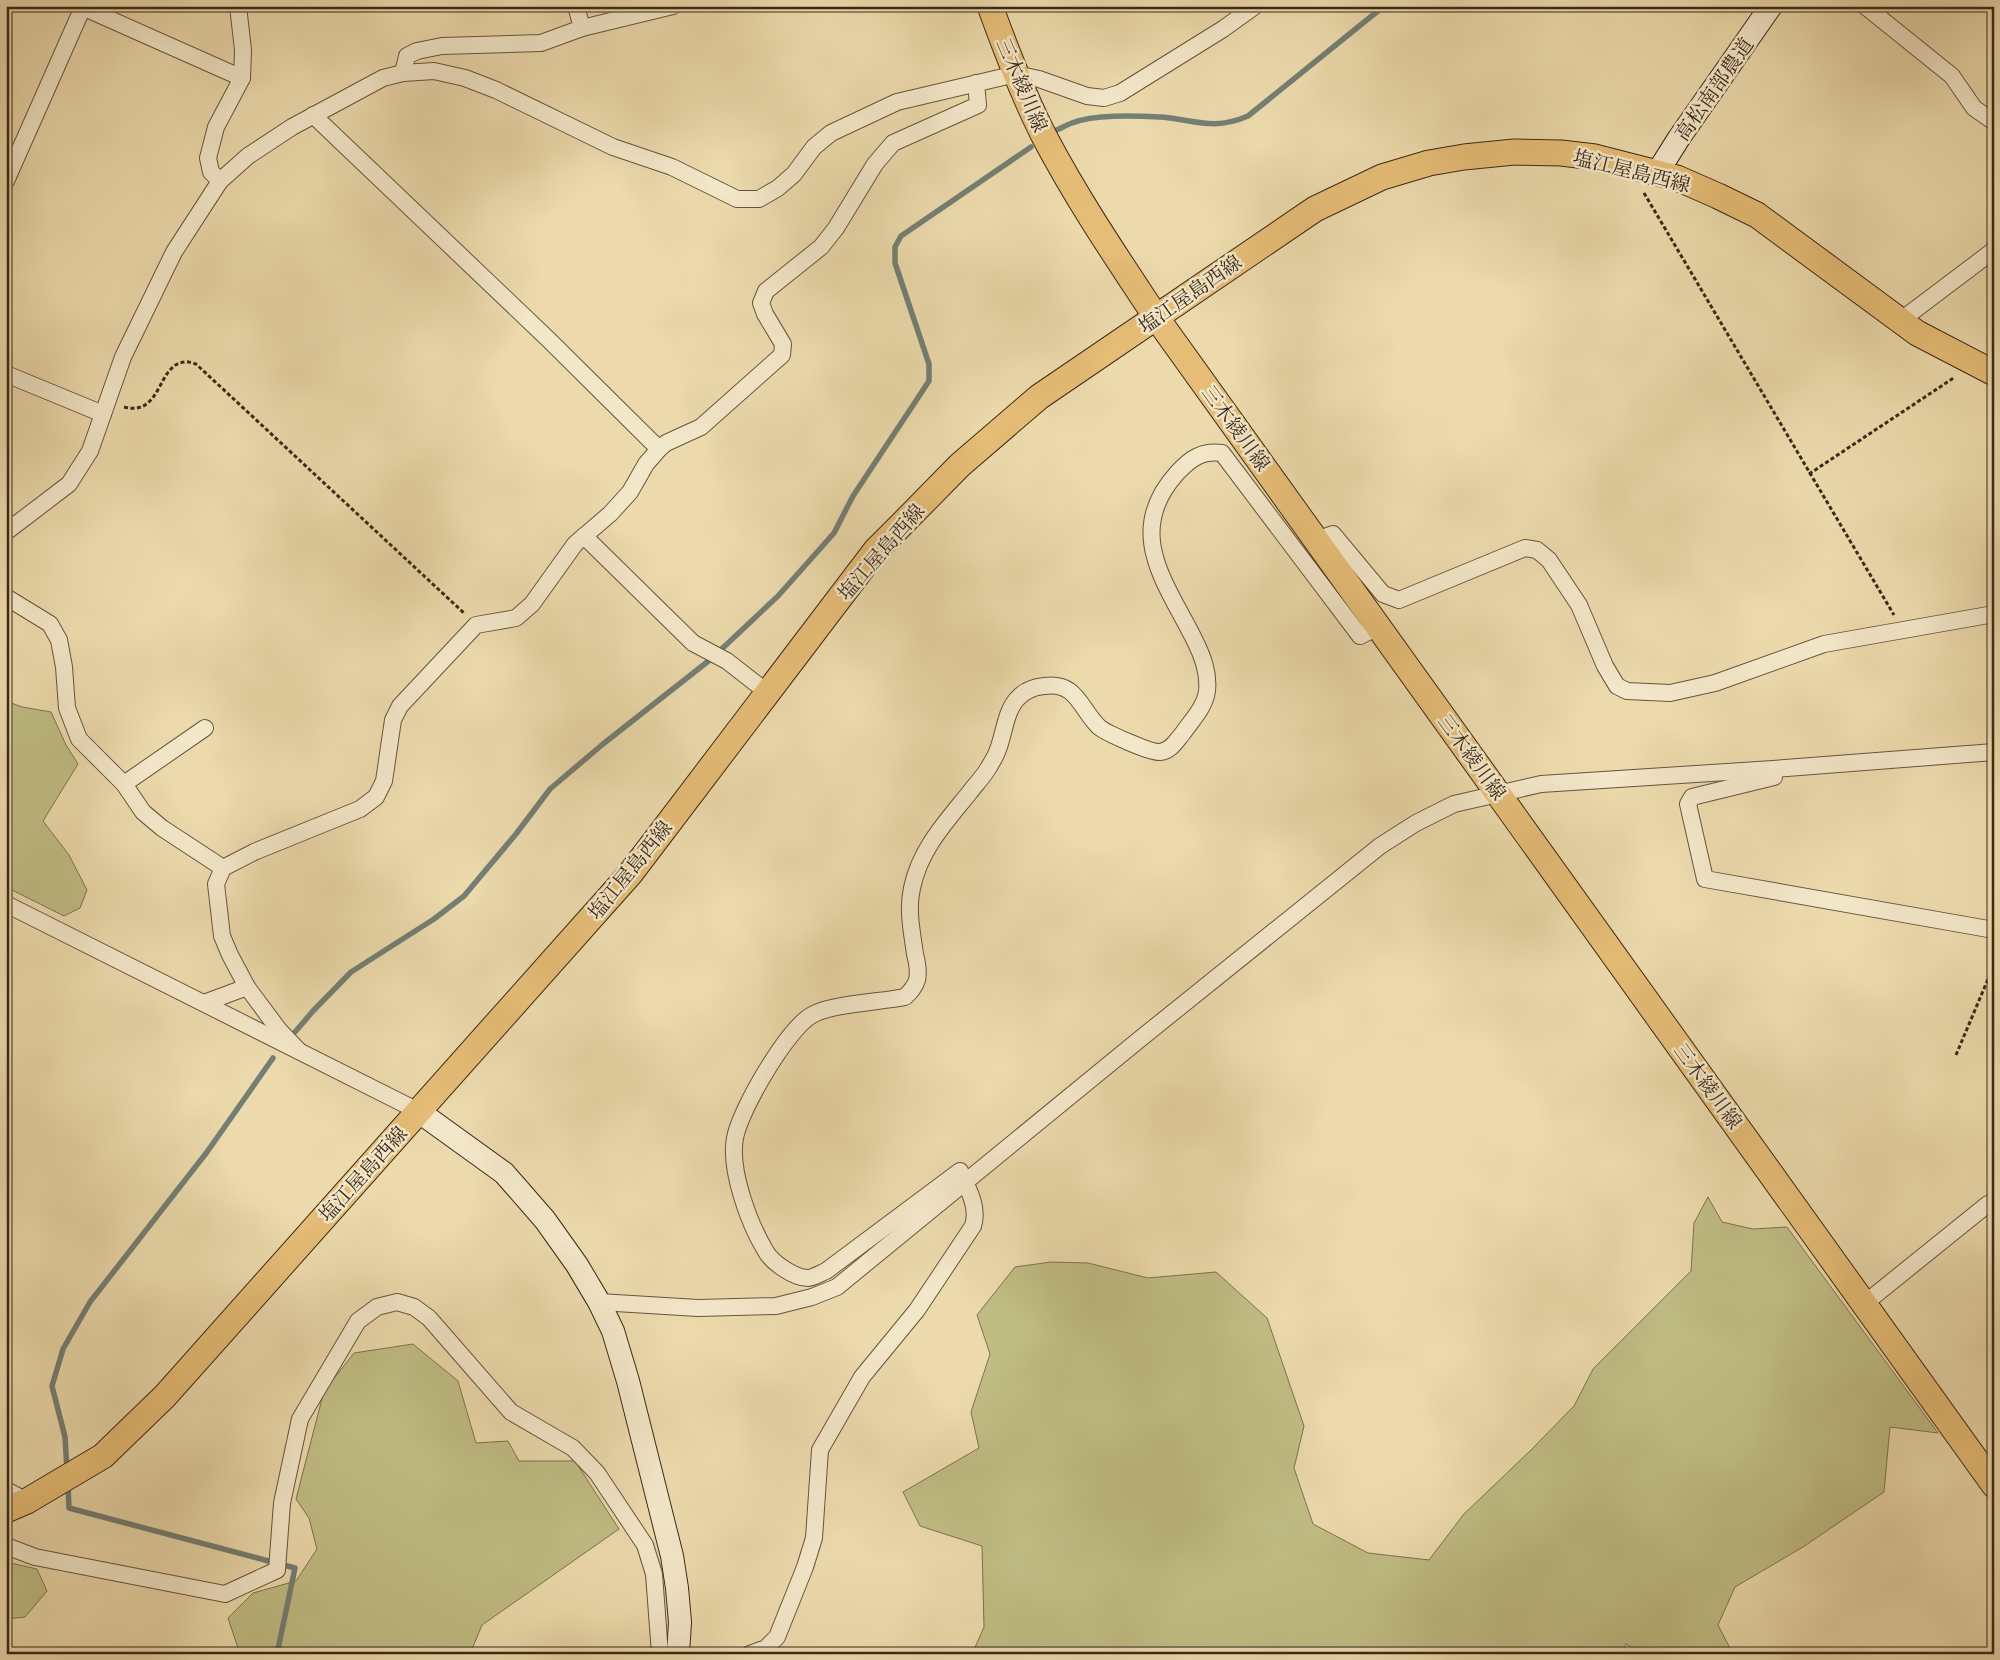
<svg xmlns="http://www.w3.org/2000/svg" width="2000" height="1660" font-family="Vollkorn,'Noto Serif JP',serif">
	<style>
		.green { fill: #c0bd84; stroke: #7e724e }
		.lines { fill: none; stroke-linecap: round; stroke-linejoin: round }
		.stream { stroke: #747f74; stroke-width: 5.5 }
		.street-casing { stroke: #67543d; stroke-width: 18 }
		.secondary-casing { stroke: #3b2818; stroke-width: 24 }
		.primary-casing { stroke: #3b2818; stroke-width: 27 }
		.path { stroke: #3b2818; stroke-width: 3; stroke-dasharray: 4 2.5; stroke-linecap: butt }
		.street { stroke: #f3e7c9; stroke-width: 16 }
		.secondary { stroke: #f3e7c9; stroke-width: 22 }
		.primary { stroke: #e6bd76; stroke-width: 25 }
		.labels { text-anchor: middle; stroke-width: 5; stroke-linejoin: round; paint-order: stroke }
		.street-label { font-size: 20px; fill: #3b2818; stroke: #f3e7c9 }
	</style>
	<rect width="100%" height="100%" fill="#ecdaac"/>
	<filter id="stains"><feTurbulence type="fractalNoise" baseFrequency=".004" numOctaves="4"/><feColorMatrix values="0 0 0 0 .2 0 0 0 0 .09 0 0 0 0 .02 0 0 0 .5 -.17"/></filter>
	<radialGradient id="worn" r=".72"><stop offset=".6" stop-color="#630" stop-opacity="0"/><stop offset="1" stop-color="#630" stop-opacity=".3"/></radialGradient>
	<g class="green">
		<path d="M6 701 22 707 51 712 66 745 78 764 43 821 69 855 87 890 80 908 64 916 6 887Z"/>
		<path d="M1708 1197 1722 1222 1753 1229 1787 1227 1938 1433 1890 1427 1884 1492 1803 1547 1735 1587 1718 1625 1733 1654H1643L1626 1644 1621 1654H972L984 1627 982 1546 920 1526 903 1492 979 1448 971 1412 990 1354 977 1315 1015 1267 1051 1262 1088 1263 1148 1278 1216 1272 1267 1318 1304 1426 1294 1468 1313 1524 1368 1553 1429 1560 1464 1514 1531 1450 1574 1406 1593 1369 1691 1271 1694 1223Z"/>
		<path d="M413 1344 458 1381 476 1443 508 1441 519 1461H575L619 1529 482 1625 470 1654H240L228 1618 253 1593 296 1581 317 1549 309 1518 296 1499 324 1391 354 1353Z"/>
		<path d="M6 1562 37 1569 47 1591 25 1617 6 1619Z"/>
	</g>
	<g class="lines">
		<g class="stream">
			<path d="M1054 131C1060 129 1066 125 1072 123 1095 114 1136 116 1161 117 1195 120 1213 131 1248 116L1384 6"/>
			<path d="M295 1032 313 1011 351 972 434 919 464 896 516 834 550 789 603 744 711 659 778 596 834 533 853 496 929 381V364L895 263V247L901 236 1031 147"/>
			<path d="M67 1470 65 1437 52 1386 63 1349 90 1302 207 1152 273 1058"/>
			<path d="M68 1484 69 1508 295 1568 277 1654"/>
		</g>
		<g class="street-casing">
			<g id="street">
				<path d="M80 6 242 78"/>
				<path d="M1865 6 1952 76 1974 108 1994 122"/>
				<path d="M582 28 673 6"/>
				<path d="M403 73 407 56 417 51 442 46 541 43 582 28 576 6"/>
				<path d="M313 115 549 340 659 449"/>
				<path d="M6 181 83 7"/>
				<path d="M220 181 211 172 208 158 216 127 242 78 243 50 238 6"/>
				<path d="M1900 321 1994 250"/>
				<path d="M6 374 103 414"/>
				<path d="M6 532 69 484 90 451 123 357 174 252 220 181 248 156 292 127 383 78 403 73 434 71 465 78 496 90 613 147 672 167 737 199H759L778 188 794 174 814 147 831 133 897 102 1016 74 1039 79 1087 96 1104 98 1120 93 1223 29 1255 6"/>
				<path d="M584 536 693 643 727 661 768 693"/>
				<path d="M1316 540 1333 534 1383 594 1399 600 1525 548 1537 550 1549 560 1579 605 1605 666 1617 686 1627 691 1670 693 1715 683 1824 644 1994 614"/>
				<path d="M6 597 50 624 59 640 64 667 67 708 79 739 124 784 143 812 162 828 223 868"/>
				<path d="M1774 774V777L1692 797 1688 804 1705 879 1994 930"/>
				<path d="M124 784 205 728"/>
				<path d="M6 904 418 1111"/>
				<path d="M204 1003 247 987"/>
				<path d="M299 1051 279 1030 247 987 230 955 222 936 216 884 223 868 254 852 360 809 376 797 384 781 393 720 400 706 476 625 516 618 532 604 575 544 610 514 630 492 646 464 659 449 666 443 701 427 782 355 783 344 765 314 761 303 766 291 821 247 836 228 875 164 893 143 978 105 976 83"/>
				<path d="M599 1302 698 1308 776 1306 812 1297 837 1287 1140 1039 1380 846 1416 823 1454 804 1541 784 1773 769 1994 752"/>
				<path d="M1864 1304 1988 1204 1994 1202"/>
				<path d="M6 1490 27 1501"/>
				<path d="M6 1546 35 1557 225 1594 277 1570 282 1503 300 1419 358 1321 377 1307 397 1302 414 1307 429 1318 511 1412 573 1448 597 1473 645 1545 654 1574 660 1654"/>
				<path d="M750 1654 766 1648 777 1637 805 1567 814 1538 820 1450 862 1377 917 1310 973 1226C979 1207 968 1189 960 1171L826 1271C821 1273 813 1278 808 1278 794 1278 771 1262 765 1250 749 1223 729 1170 735 1138 740 1110 787 1029 812 1015 831 1004 880 1002 905 997 910 992 915 987 917 980 919 972 917 962 915 954 912 932 907 910 912 888 920 849 946 822 970 792 976 784 984 776 989 767 992 762 995 757 997 752 1004 736 1005 712 1017 699 1024 691 1033 687 1044 686 1077 681 1080 709 1099 727 1106 733 1151 753 1160 752 1171 751 1177 740 1183 733 1192 720 1205 707 1207 691 1209 673 1203 657 1195 641 1167 584 1123 533 1177 473 1190 459 1202 450 1222 453L1360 636 1378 627"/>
			</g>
		</g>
		<g class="secondary-casing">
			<g id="secondary">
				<path d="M1657 173 1679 138 1771 6"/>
				<path d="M418 1111 504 1173 545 1220 577 1265 599 1302 613 1331 628 1381 672 1556 677 1588 680 1622 678 1654"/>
			</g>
		</g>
		<g class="primary-casing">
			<g id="primary">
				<path d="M990 6C1006 50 1023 95 1044 136 1077 199 1117 258 1156 317L1994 1485"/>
				<path d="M6 1510 27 1501 103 1456 165 1396 630 874 876 550 903 523 960 465 1039 397 1315 209 1382 177 1429 163 1464 157 1514 152 1561 153 1595 157 1677 178 1718 196 1757 215 1917 333 1994 373"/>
			</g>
		</g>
		<g class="path">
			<path d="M1644 193 1894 615"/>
			<path d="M124 407C162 417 157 365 184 362 187 361 192 363 196 364L465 614"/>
			<path d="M1809 474 1955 377"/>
			<path d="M1956 1055 1994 965"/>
		</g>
		<use href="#street" class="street"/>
		<use href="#secondary" class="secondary"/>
		<use href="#primary" class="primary"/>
	</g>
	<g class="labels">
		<g class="street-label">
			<text transform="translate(1022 85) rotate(67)" y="7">三木綾川線</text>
			<text transform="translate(1714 89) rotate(-55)" y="7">高松南部農道</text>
			<text transform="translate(1632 171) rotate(14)" y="7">塩江屋島西線</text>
			<text transform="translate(1190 294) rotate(-35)" y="7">塩江屋島西線</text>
			<text transform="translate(1236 428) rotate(54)" y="7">三木綾川線</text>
			<text transform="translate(881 552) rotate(-49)" y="7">塩江屋島西線</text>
			<text transform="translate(1472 757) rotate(54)" y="7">三木綾川線</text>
			<text transform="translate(630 870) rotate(-51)" y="7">塩江屋島西線</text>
			<text transform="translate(1708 1086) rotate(54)" y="7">三木綾川線</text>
			<text transform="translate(363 1174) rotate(-48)" y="7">塩江屋島西線</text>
		</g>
	</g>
	<rect width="2000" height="1660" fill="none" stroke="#ecdaac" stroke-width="25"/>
	<rect x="8" y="8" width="1985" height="1645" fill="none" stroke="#3b2818" stroke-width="2.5"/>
	<rect x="12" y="12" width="1975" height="1635" fill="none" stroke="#3b2818"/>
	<rect width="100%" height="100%" filter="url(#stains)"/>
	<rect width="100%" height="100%" fill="url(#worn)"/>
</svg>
